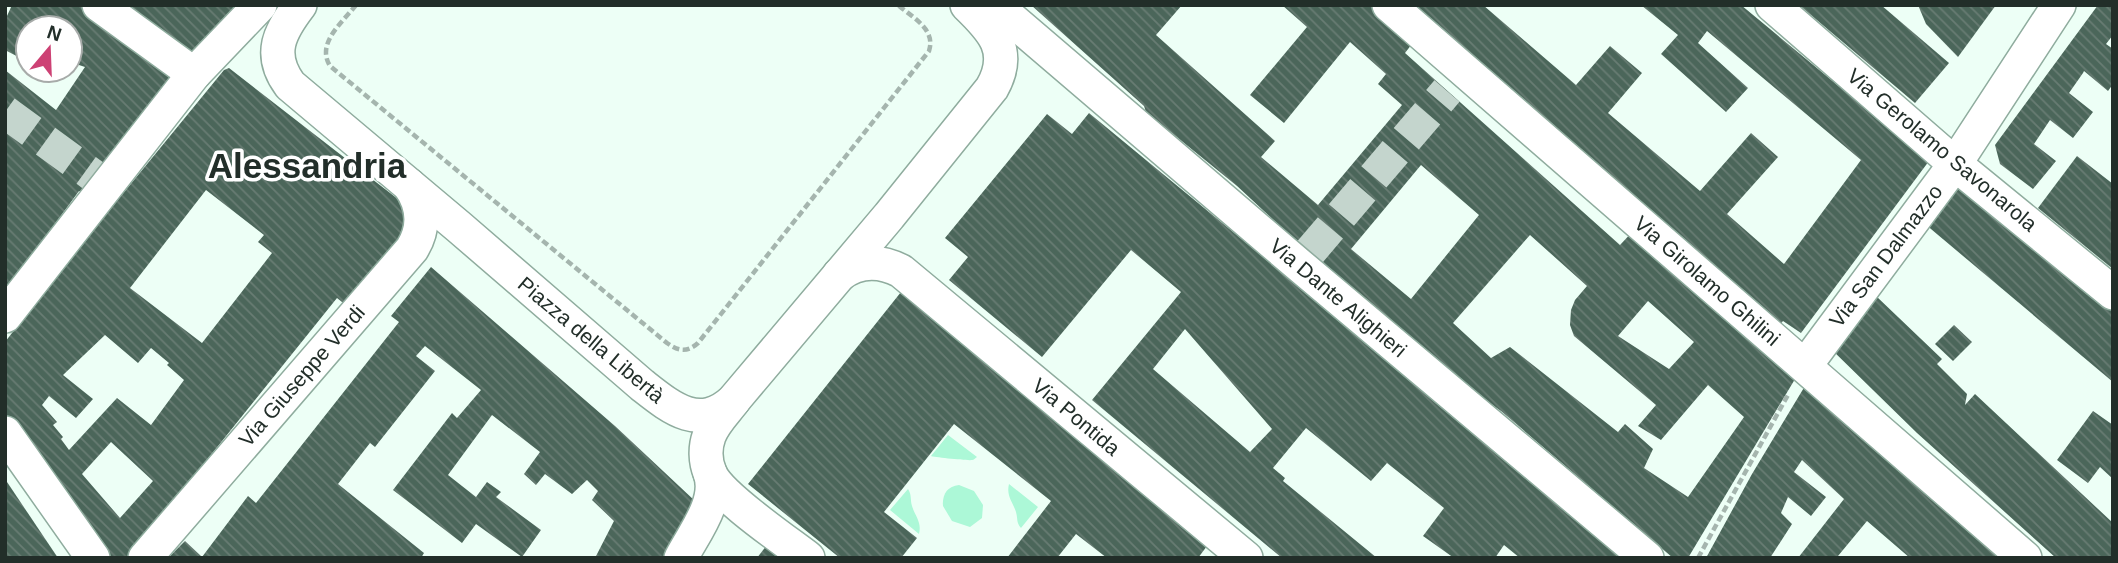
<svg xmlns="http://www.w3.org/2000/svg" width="2118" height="563" font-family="Arial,sans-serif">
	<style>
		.grass { fill: #acf8d7 }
		.building { fill: url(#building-back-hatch); fill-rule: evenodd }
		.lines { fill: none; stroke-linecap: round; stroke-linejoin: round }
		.street-tunnel { stroke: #c4d5cd; stroke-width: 33; stroke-dasharray: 33 17; stroke-linecap: butt }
		.street-casing { stroke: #8fac9e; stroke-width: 36 }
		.path { stroke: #a5b5ae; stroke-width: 4.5; stroke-dasharray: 7 3.5; stroke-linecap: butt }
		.street { stroke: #fff; stroke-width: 33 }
		.labels { text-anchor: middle; stroke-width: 7; stroke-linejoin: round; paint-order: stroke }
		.street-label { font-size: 21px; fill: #222e29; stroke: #fff }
		.town-label { font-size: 35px; font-weight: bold; fill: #222e29; stroke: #fff }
	</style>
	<defs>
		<pattern id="building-back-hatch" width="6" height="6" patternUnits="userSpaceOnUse" patternTransform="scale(1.75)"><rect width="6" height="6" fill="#4b665a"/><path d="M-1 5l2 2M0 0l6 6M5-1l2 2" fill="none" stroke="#687c73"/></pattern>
	</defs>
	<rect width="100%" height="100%" fill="#edfff6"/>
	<g class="grass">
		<path d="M948 435 977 457C975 458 974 460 972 460 969 461 933 457 931 456Z"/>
		<path d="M1009 484 1038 507 1021 528C1016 522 1018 519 1016 512 1013 502 1006 496 1009 484Z"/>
		<path d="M959 485 974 491 983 505 982 518 970 527 952 521 943 506C942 495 947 486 959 485Z"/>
		<path d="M908 489C912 495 910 499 912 506 915 516 922 522 919 534L890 510Z"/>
	</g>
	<g class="building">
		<path d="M12 5H83L177 70 87 193 79 191 5 292V70L56 110 85 67 70 62V28H28V62L5 50V15L7 16Z"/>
		<path d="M117 5H242L195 60Z"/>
		<path d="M1031 5H1182L1156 35 1275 141 1261 157 1318 205 1402 105 1378 84 1386 74 1350 42 1284 123 1250 95 1307 27 1282 5H1375L1415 40 1405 53 1620 245 1635 229 1801 369 1688 558H1673L1501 411 1467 387 1309 253 1237 186 1146 112 1144 106ZM1421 165 1479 215 1411 299 1351 249ZM1530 235 1587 286 1575 300 1571 310 1570 325 1574 336 1656 405 1638 426 1661 440 1708 385 1744 417 1688 497 1644 468 1653 449 1625 424 1618 432 1510 347 1491 358 1453 323ZM1648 301 1694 342 1669 369 1618 336Z"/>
		<path d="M1400 5H1483L1576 85 1610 46 1642 73 1608 113 1700 191 1751 133 1778 157 1727 214 1784 264 1861 160 1707 31 1698 43 1748 88 1726 112 1661 54 1678 35 1641 5H1741L1929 161 1801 333 1783 321 1779 326Z"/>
		<path d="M1799 5H1881L1949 63 1915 103Z"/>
		<path d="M1918 5H1996L1958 57 1926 24Z"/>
		<path d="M2098 5H2113V35L2106 44 2113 49V84L2108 91 2084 71 2083 73 2069 93 2093 112 2073 138 2050 120 2034 144 2056 161 2033 189 2000 164 1995 145Z"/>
		<path d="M229 68 412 210 416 219 347 306 337 298 202 466 207 471 126 558H112L5 416V342L71 257 224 70ZM206 190 264 235 258 242 272 253 202 343 130 288ZM105 335 138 363 151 348 169 363 167 365 184 380 151 425 117 398 69 450 61 439 63 437 53 425 57 422 42 405 49 396 76 418 93 399 63 375ZM111 442 153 481 120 518 82 474Z"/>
		<path d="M1089 113 1232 231 1631 558H1520L1504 545 1495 558H1454L1423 536 1444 508 1387 463 1371 481 1306 428 1273 468 1285 478 1283 481 1377 558H1282L1092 400 1181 292 1131 250 1042 357 949 280 968 257 945 238 1047 114 1072 134ZM1185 329 1272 429 1250 452 1153 369Z"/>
		<path d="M2077 156 2113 184V269L2038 208Z"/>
		<path d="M1962 179 2113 301V382L1925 224Z"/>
		<path d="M431 267 615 426 695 501 664 558H595L614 521 592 500 598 491 587 480 572 494 545 474 536 485 524 474 540 452 492 415 448 475 476 497 487 482 501 492 496 497 541 530 522 557 476 524 462 543 393 490 452 413 457 418 481 390 425 346 416 356 435 371 375 447 370 443 338 484 424 553 421 558H168L185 541 202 557 248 496 256 503 399 322 391 316Z"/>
		<path d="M901 292 1210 542 1198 558H1107L1076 534 1057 558H1007L1051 501 954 424 884 512 917 538 901 558H840L748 484Z"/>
		<path d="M1876 296 1942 359 1937 364 1967 394 1965 405 1975 394 2113 523V558H2056L1917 433 1829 347Z"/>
		<path d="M1954 325 1972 342 1953 361 1935 344Z"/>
		<path d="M1808 381 2003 558H1910L1867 521 1838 556 1840 558H1798L1844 499 1802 460 1794 472 1826 497 1811 516 1788 497 1781 513 1792 524 1770 558H1706L1752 474Z"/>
		<path d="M2093 411 2113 425V479L2100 467 2088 483 2057 460Z"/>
		<path d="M5 479 58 558H5Z"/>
		<path d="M770 541 792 558H757Z"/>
	</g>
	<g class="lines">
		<g class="street-tunnel">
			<path d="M5 112 98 179"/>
			<path d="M1309 253 1447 91"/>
		</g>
		<g class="street-casing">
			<g id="street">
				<path d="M99 5 194 74"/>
				<path d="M300 5C280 31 267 54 290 85L459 227 642 385C670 407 699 432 733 401L889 216 992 88C1013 51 993 30 967 5"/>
				<path d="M995 5 1299 265 1647 558"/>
				<path d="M1389 5 2025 558"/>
				<path d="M1772 5 1955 164 2113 293"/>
				<path d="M839 275C858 260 880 260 901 271L1246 558"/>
				<path d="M5 316 194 74 260 5"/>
				<path d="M1805 366 1955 164 2059 5"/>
				<path d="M734 400C726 411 714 422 709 436 705 447 705 461 710 473 719 496 786 541 808 558"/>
				<path d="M5 433 93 558"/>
				<path d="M145 558 412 249C425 228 424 206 409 185"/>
				<path d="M681 558C694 533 720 501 710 473"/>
			</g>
		</g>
		<g class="path">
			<path d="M356 5C342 23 316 43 330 66L667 343C678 351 687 353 698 343L929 51C936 29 913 18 898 5"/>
			<path d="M1698 558 1789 393"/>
		</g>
		<use href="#street" class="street"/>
	</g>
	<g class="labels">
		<g class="street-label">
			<text transform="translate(1942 150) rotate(40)" y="7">Via Gerolamo Savonarola</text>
			<text transform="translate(1886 256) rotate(-53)" y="7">Via San Dalmazzo</text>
			<text transform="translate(1707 281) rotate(41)" y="7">Via Girolamo Ghilini</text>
			<text transform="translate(1338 298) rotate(40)" y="7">Via Dante Alighieri</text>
			<text transform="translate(591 340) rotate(40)" y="7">Piazza della Libertà</text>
			<text transform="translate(302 376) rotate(-49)" y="7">Via Giuseppe Verdi</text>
			<text transform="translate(1076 417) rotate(40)" y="7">Via Pontida</text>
		</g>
		<g class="town-label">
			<text x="307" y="178">Alessandria</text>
		</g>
	</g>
	<rect width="2118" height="563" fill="none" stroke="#222e29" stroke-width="14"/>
	<g transform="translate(49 49) rotate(19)"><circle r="33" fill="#ffffff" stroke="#a7aba9" stroke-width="2"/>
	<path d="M0-5L12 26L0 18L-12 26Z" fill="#cd4174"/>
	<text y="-10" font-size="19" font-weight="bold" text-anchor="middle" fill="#222e29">N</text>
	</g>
</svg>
